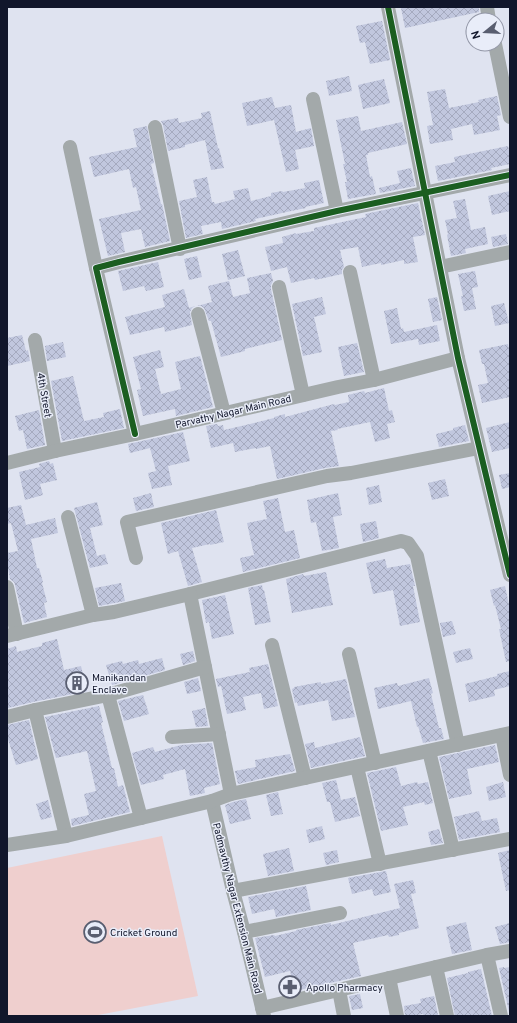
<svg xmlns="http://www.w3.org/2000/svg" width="517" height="1023" font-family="Overpass,sans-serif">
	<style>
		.pitch { fill: #efcfce }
		.building { fill: url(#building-cross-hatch) }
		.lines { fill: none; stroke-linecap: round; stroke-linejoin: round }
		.street { stroke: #a3a9aa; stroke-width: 14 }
		.cycleway-casing { stroke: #e9edf9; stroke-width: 8 }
		.cycleway { stroke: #1b5e20; stroke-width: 6 }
		.labels { text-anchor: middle; stroke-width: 3; stroke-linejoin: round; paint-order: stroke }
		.street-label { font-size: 10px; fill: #11162b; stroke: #e9edf9 }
		.poi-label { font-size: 10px; fill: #11162b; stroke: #e9edf9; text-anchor: start }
	</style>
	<defs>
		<pattern id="building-cross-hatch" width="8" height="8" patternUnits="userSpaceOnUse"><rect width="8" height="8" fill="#c1c7de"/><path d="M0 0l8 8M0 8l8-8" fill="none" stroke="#a5aabf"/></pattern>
	</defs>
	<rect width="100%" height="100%" fill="#dfe3f0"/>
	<path class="pitch" d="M162 836 198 996 93 1016H7V868Z"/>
	<g class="building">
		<path d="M406 7H479V12L405 28 401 8Z"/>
		<path d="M382 21 390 60 370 64 365 42 360 43 356 26Z"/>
		<path d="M349 76 352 91 329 96 326 81Z"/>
		<path d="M384 79 390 103 363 109 358 85Z"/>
		<path d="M445 89 449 108 479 102 478 100 497 96 501 115 497 116 500 130 474 135 472 124 451 129 453 140 430 144 427 126 433 125 427 92Z"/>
		<path d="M272 97 275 108 291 105 296 132 311 128 314 146 295 150 299 169 286 172 274 120 247 126 242 103Z"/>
		<path d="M210 111 218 148H219L224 168 211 170 205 140 185 145V147L168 151 163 125 161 121 178 118 179 123 202 118 201 113Z"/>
		<path d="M358 116 361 131 402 122 407 144 368 153V155H366L370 177 372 176 376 194 348 199 345 182H347L343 164H345L336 120Z"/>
		<path d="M147 126 154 163 151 164 161 204H162L170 241 145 247 141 229 121 233 125 252 108 256 99 219 141 210 136 187 133 188 129 169 94 177 89 157 137 147 133 129Z"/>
		<path d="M508 146 510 155V164L491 168 492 170 438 181 435 166 455 162 454 157Z"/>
		<path d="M411 168 415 186 380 193 379 188 400 183 397 171Z"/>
		<path d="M207 177 212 202H214L215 204 235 199 233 191 248 188 251 201 271 196V193L282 191 283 192 305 188 304 183 319 180 324 203 305 207 306 208 296 210 255 219 256 221 222 229 221 222 201 226 203 234 186 238 179 201 197 197 193 180Z"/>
		<path d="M510 191V211L492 215 488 196Z"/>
		<path d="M465 199 471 230 485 227 488 244 465 249 466 253 451 256 447 235 448 234 445 220 457 218 453 201Z"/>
		<path d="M418 203 425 235 413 237 418 262 404 264V260L381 265V263L362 267 358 247 340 250 344 267 342 270V274L315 280 314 278 291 283 287 267 271 271 265 247 283 243 282 237 296 233V234L314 231V228L366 217 365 214Z"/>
		<path d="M506 234 508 244 493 247 491 237Z"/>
		<path d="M238 250 245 276 228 280 222 254Z"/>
		<path d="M197 256 202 277 189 280 184 259Z"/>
		<path d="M158 262 164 287 146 291 144 286 123 291 118 271Z"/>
		<path d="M475 271 478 287 472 288 476 309 464 311 461 296H463L458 274Z"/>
		<path d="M271 273 273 281 271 285V289L282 340 245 349V351L221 357 211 321H209L204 308 201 306H197L212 302 208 286 229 281 233 297 250 293 247 278Z"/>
		<path d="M184 289 189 308 195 306 192 308 190 312 192 325 165 332 164 327 130 335 125 317 165 307 162 295Z"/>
		<path d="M322 297 326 314 314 317 322 352 303 356 292 304Z"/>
		<path d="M437 297 442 320 433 322 428 299Z"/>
		<path d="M504 303 509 323 495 326 491 306Z"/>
		<path d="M397 308 401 329 403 328 404 332 437 325 440 341 419 345 418 339 391 344 384 311Z"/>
		<path d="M22 335 26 351 28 350 30 361 7 366V338Z"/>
		<path d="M63 342 66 357 47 361 45 346Z"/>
		<path d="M357 343 364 372 344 376 338 347Z"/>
		<path d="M508 344 510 355V397L482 403 478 385 488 383 484 364H482L479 350Z"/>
		<path d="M160 350 164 367 155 369 161 394 181 389 175 362 200 356 213 407 176 416 175 409 143 416 137 390 141 389 133 357Z"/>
		<path d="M73 376 84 421 104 417 103 413 120 409 124 428 62 441 51 381Z"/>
		<path d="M384 388 389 411 392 410 395 422 387 424 390 438 375 442 370 422 337 429 338 430 331 431 339 466 325 468 277 479 270 446 256 449V448L235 452 233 443 211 448 206 426 217 424 218 426 223 425 224 430 250 424 274 418V417L285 414V417L334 404 335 405 349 402 348 395 364 391 365 393Z"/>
		<path d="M39 410 45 445 27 449 23 430 19 431 15 416Z"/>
		<path d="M510 422V448L492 452 486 428Z"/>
		<path d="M465 425 469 441 439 447 436 434 453 430V428Z"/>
		<path d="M183 432 190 461 168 466 172 485 152 489 148 473 156 471 150 448 130 453 128 444Z"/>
		<path d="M49 461 50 464 53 463 57 480 40 484 43 495 25 500 19 472 40 467 39 464Z"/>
		<path d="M510 473V487L502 489 499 475Z"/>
		<path d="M445 479 449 496 432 500 428 483Z"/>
		<path d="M379 485 382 502 369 505 366 488Z"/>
		<path d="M151 493 154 507 136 511 133 498Z"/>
		<path d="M338 493 342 515 333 517 339 548 322 551 316 522 311 523 307 500Z"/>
		<path d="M278 498 285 532 294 530 300 558 243 572 240 558 254 555 247 523 267 519 263 501Z"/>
		<path d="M97 502 103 525 90 528 97 556 105 554 108 564 90 568 74 508Z"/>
		<path d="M21 505 26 525 55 518 58 533 31 539 37 568H39L43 582 42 583 47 602 44 603 47 617 24 623 15 585 14 582 10 579 7 562V553L18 551 11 523 7 524V508Z"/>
		<path d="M216 510 224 542 210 545V544L192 548 202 582 188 586 178 551 168 554 161 523Z"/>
		<path d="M376 521 379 538 363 542 360 524Z"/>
		<path d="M385 559 387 568 410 564 415 586H413L420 622 400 626 393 590 373 594 366 563Z"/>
		<path d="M326 572 333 605 292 613 286 579 303 574 304 576Z"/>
		<path d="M121 583 125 601 99 606 95 588Z"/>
		<path d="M262 585 263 590H264L271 622 255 625 248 588Z"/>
		<path d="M505 586 510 609V661L506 662 499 629H501L495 605 494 606 490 590Z"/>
		<path d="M225 595 234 634 212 639 209 622 206 623 202 600Z"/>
		<path d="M452 621 456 634 443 637 440 623Z"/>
		<path d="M57 639 64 670 81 666 87 691 33 702 8 708 7 704V649L16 646 17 652 42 646V643Z"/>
		<path d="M470 648 473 659 456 663 453 652Z"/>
		<path d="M193 651 195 661 183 665 180 654Z"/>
		<path d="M162 658 165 670 112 685 106 665 122 661 123 664 138 660 139 664Z"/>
		<path d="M268 664 278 706 264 709 261 693 243 697 246 710 227 714 221 686 218 687 216 679 250 672 249 668Z"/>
		<path d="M510 671V686L494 690 495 696 469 702 465 684 497 676V674Z"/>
		<path d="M198 678 201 691 187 694 184 682Z"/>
		<path d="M429 678 433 693 431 694 439 728H441L444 739 423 743 418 726 417 727 411 701 378 709 374 688 397 683 398 686Z"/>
		<path d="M346 679 355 717 332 721 328 700 298 706 297 702 295 703 292 689 294 688V687L321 682V684Z"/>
		<path d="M143 695 149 714 124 721 118 701Z"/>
		<path d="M99 706 103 722 101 723 112 768H114L118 787 123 785 130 812 72 826 71 819 89 815 84 794 96 791 92 773 87 751 56 758 45 717Z"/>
		<path d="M205 708 208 726 196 727 192 711Z"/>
		<path d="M29 720 38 759 16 765 7 736V725Z"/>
		<path d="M360 737 365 756 311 768 305 744 314 742 315 748Z"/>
		<path d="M212 743 220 784 204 788 205 793 190 796 185 769 163 775 164 779 141 785 132 753 153 747 155 752 181 745Z"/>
		<path d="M495 745 499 762 467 769 472 794 449 799 439 757Z"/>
		<path d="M290 754 295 771 238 784 235 771 256 767 255 760Z"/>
		<path d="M396 767 401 786 417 782 418 784 428 782 433 803 425 805 424 802 403 807 408 825 381 831 367 773Z"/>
		<path d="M336 780 341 800 355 797 360 816 335 822 330 802H327L322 783Z"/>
		<path d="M503 782 506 797 489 801 486 787Z"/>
		<path d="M278 792 283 814 271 816 266 795Z"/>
		<path d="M246 799 251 819 230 824 225 805 233 802Z"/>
		<path d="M48 800 52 817 41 820 36 804Z"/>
		<path d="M479 811 482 821 497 818 500 832 459 840 454 817Z"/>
		<path d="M322 826 325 839 309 843 306 830Z"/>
		<path d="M439 829 443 843 431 845 428 832Z"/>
		<path d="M289 848 294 871 268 876 263 854Z"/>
		<path d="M337 850 339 862 326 865 323 853Z"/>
		<path d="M510 850V890L506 891 498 853Z"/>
		<path d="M386 871 391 892 374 896 372 889 352 894 348 878Z"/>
		<path d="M413 880 416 893 411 894 419 928 399 933V935L389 937 388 935 353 943 361 976 295 991 290 971 265 977 255 938 274 935 275 936 296 931V930L331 923V925L400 908 394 884Z"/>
		<path d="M306 886 311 910 276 917 274 909 252 914 248 897Z"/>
		<path d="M466 922 472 950 452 954 446 927Z"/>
		<path d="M510 923V942L500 944 495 927Z"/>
		<path d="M504 967V968L510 967V1016L499 968Z"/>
		<path d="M481 969 492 1016H455L447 978 468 973V972Z"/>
		<path d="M360 994 363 1008 352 1010 349 996Z"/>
		<path d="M434 996 438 1015 431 1016H424L423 1014 414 1016H405L404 1006 421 1003 420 999Z"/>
	</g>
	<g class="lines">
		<g class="street">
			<path d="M388 7 458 358 499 530 510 575"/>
			<path d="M487 7 489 20"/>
			<path d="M495 44 510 117"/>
			<path d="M313 99 337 211"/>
			<path d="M155 127 180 249"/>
			<path d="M70 147 96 268"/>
			<path d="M440 267 510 252"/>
			<path d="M350 272 374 380"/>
			<path d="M279 287 303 395"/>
			<path d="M198 314 224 413"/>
			<path d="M35 340 55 451"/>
			<path d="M135 434 96 268 119 262 337 211 510 175"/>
			<path d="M7 463 55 451 135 434 338 387 374 380 458 358"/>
			<path d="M68 517 93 615"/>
			<path d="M136 558 127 522 327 476 351 473 479 448"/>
			<path d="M7 587 17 634"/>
			<path d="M190 594 401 541 408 543 417 556 458 745"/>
			<path d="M7 636 93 615 114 612 190 594 231 794"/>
			<path d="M272 645 305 778"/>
			<path d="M349 654 375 763"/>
			<path d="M108 695 141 818"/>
			<path d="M35 710 108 695 205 667"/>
			<path d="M7 717 35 710 66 836"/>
			<path d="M502 735 510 775"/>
			<path d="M172 737 219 734"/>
			<path d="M429 751 453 850"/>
			<path d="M357 767 380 864"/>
			<path d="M212 801 233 891 244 932 264 1016"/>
			<path d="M7 845 66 836 212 801 231 794 510 733"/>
			<path d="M233 891 510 839"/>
			<path d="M244 932 340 913"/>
			<path d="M487 955 501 1016"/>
			<path d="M436 967 447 1016"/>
			<path d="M389 978 397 1016"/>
			<path d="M339 990 344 1016"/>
			<path d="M262 1008 487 955 510 951"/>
		</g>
		<g class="cycleway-casing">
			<g id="cycleway">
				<path d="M388 7 458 358 499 530 510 575"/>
				<path d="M135 434 96 268 119 262 337 211 510 175"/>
			</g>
		</g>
		<use href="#cycleway" class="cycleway"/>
	</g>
	<defs>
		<g id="building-ring" transform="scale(1.15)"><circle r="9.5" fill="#e9edf9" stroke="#595e70" stroke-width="1.5"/><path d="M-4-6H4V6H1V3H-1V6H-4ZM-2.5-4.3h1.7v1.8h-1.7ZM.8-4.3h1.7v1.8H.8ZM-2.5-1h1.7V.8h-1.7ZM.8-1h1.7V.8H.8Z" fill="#595e70"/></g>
		<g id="stadium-ring" transform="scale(1.15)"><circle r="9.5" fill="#e9edf9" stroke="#595e70" stroke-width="1.5"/><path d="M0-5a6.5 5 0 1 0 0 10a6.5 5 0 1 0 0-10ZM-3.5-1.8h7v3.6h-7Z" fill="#595e70"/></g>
		<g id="pharmacy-ring" transform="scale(1.15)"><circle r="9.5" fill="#e9edf9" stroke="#595e70" stroke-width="1.5"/><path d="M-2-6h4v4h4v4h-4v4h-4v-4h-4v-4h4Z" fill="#595e70"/></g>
	</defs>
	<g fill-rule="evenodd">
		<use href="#building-ring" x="77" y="683"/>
		<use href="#stadium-ring" x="95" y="932"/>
		<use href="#pharmacy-ring" x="290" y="987"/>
	</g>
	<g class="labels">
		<g class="street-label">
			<text transform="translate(45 395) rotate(80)" y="4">4th Street</text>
			<text transform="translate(233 411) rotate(-13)" y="4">Parvathy Nagar Main Road</text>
			<text transform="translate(238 908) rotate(76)" y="4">Padmavthy Nagar Extension Main Road</text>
		</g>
		<g class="poi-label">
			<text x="92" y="681">Manikandan<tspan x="92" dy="12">Enclave</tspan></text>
			<text x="110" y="936">Cricket Ground</text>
			<text x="306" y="991">Apollo Pharmacy</text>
		</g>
	</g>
	<rect width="517" height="1023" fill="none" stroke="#11162b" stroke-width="16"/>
	<g transform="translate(485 32) rotate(252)"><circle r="19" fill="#e9edf9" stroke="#9397a7"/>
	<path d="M0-3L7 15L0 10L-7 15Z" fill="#595e70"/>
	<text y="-6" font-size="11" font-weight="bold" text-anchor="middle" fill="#11162b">N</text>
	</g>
</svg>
